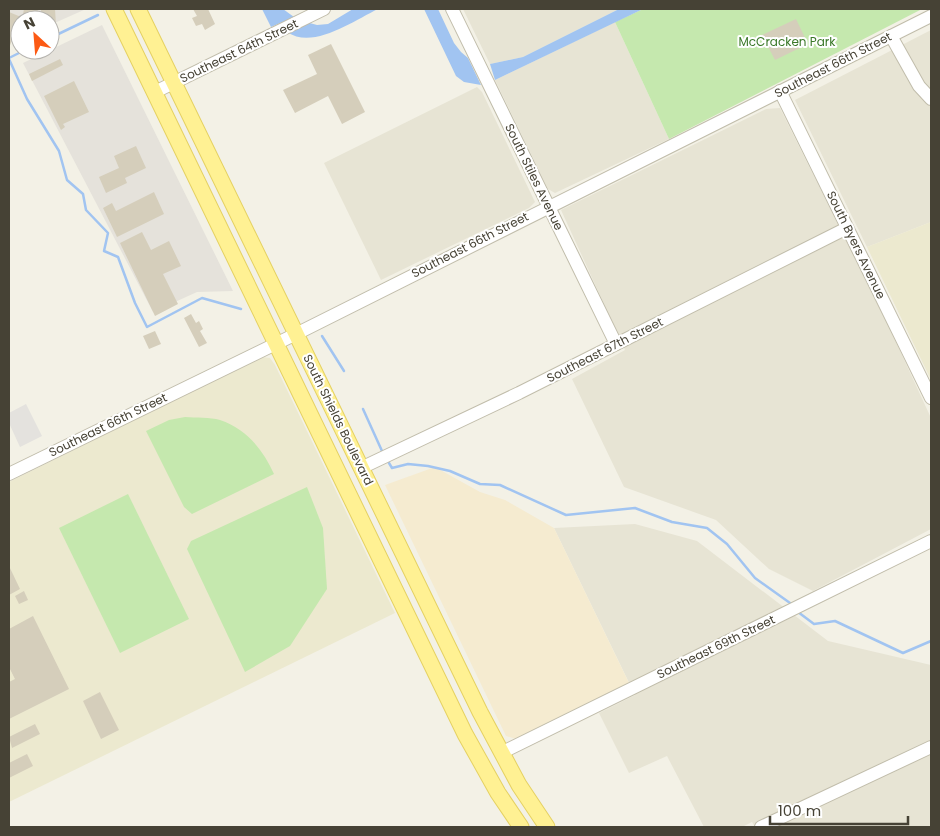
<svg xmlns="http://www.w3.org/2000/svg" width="940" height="836" font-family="Poppins,sans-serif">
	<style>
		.residential { fill: #e7e4d4 }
		.commercial { fill: #f5ebd0 }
		.industrial { fill: #e5e2db }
		.education { fill: #ece9cf }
		.green { fill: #c5e8ae }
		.parking { fill: #e4e2de }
		.water { fill: #a1c4f1 }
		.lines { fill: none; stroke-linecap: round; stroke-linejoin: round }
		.stream { stroke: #a1c4f1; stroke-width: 2.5 }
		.building { fill: #d5cebb }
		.minor-casing { stroke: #c1bdab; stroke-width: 14 }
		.major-casing { stroke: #e5d162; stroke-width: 17 }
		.minor { stroke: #fff; stroke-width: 12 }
		.major { stroke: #fff193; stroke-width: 15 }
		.labels { text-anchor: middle; stroke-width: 4; stroke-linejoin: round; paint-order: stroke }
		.park-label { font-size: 12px; fill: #3a7828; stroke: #fff }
		.street-label { font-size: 12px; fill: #464235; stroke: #fff }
	</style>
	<rect width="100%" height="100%" fill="#f3f1e6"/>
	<g class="residential">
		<path d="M463 9H619L523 57 490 64Z"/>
		<path d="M615 22 669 139 555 193 548 189 495 80Z"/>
		<path d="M931 30V222L867 247 795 100Z"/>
		<path d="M477 87 482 92 535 202 529 208 381 280 324 163Z"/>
		<path d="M780 108 889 327 931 418V529L813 591 769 569 716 520 624 487 572 379 625 350 561 210 766 109Z"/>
		<path d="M635 524 697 541 828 641 931 665V827H755L752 822 742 827H704L667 756 629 773 599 713 635 695 554 528Z"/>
	</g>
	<path class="commercial" d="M435 467 480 492 505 500 554 528 629 683 516 739 506 736 385 485Z"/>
	<g class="industrial">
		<path d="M9 9H86L50 25V20H20V38L9 43Z"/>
		<path d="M102 25 233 291 197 292 153 312 23 63Z"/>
	</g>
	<g class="education">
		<path d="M931 222V380L867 247Z"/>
		<path d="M262 357 270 358 275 365 395 613 9 802V482Z"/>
	</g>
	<g class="green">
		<path d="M643 9H922L669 139 615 22Z"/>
		<path d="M185 417C196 418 210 417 220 420 247 429 263 450 274 474L192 514 184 507 146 431 169 420Z"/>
		<path d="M307 487 323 528 327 589 290 646 245 672 187 549 191 541Z"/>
		<path d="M128 494 189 619 120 653 59 528Z"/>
	</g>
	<path class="parking" d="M26 404 42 436 20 447 9 423V413Z"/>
	<g class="water">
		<path d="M262 9H283L294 17 271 27Z"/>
		<path d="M353 9H378C353 21 313 50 287 32L306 22 317 25 328 24Z"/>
		<path d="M424 9H438L454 43 461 52 468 58 481 85 464 82 456 76Z"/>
		<path d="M619 9H643L495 80 490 64 523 57Z"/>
	</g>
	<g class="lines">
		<g class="stream">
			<path d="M50 38 98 15"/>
			<path d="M9 58 25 50"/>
			<path d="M9 59 27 99 59 151 67 180 83 194 86 210 108 233 104 251 118 257 135 303 147 327 202 298 241 309"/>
			<path d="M322 336 344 371"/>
			<path d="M363 409 382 451"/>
			<path d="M389 463 392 468 408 464 428 466 450 471 480 484 500 485 566 515 635 508 672 522 707 528 727 544 755 578 790 603"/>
			<path d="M798 612 814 624 835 621 903 653 931 641"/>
		</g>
	</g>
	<g class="building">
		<path d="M24 9H38L36 20H22Z"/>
		<path d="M41 9H55L56 25H50V20H41Z"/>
		<path d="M193 9H208L215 24 205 30 202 24 196 26 192 18 197 16Z"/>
		<path d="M9 12 21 17 9 48Z"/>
		<path d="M796 19 808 44 775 60 762 35Z"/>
		<path d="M331 44 365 112 342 124 328 96 295 113 283 90 317 74 308 55Z"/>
		<path d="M60 59 63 65 32 81 29 74Z"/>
		<path d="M74 81 89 112 63 124 65 127 61 130 44 96Z"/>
		<path d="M136 146 146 168 125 178 127 183 106 193 99 177 119 168 114 156Z"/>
		<path d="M154 192 164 214 117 237 103 208 112 203 116 211Z"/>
		<path d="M142 232 151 250 169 241 181 266 163 274 178 304 155 316 120 243Z"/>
		<path d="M191 314 196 323 199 321 203 329 200 331 207 343 199 347 184 318Z"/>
		<path d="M155 331 161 344 149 349 143 336Z"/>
		<path d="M9 566 20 589 9 595Z"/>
		<path d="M24 591 28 600 19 604 15 596Z"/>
		<path d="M33 616 69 689 9 719V682L15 679 9 667V629Z"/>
		<path d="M100 692 119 730 101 739 83 701Z"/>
		<path d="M35 724 40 734 12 748 9 737Z"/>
		<path d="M27 754 33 766 9 778V763Z"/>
	</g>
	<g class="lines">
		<g class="minor-casing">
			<g id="minor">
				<path d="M452 9 616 344"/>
				<path d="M891 36 919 86 931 99"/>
				<path d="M780 91 931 398"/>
				<path d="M155 92 324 9"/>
				<path d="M361 468 519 393 847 228"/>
				<path d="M9 474 296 334 931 16"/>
				<path d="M501 753 931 541"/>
				<path d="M761 827 931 747"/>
			</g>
		</g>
		<g class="major-casing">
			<g id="major">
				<path d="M114 9 465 734 498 793 521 827"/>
				<path d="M138 9 480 712 519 785 547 827"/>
			</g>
		</g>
		<use href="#minor" class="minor"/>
		<use href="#major" class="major"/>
	</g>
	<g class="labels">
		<g class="park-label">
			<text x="787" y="46">McCracken Park</text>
		</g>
		<g class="street-label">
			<text transform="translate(239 51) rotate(-26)" y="4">Southeast 64th Street</text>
			<text transform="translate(833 65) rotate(-27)" y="4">Southeast 66th Street</text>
			<text transform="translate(534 177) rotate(64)" y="4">South Stiles Avenue</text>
			<text transform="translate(470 245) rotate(-27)" y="4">Southeast 66th Street</text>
			<text transform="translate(856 245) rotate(64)" y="4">South Byers Avenue</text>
			<text transform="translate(605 350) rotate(-27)" y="4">Southeast 67th Street</text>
			<text transform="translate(338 420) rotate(64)" y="4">South Shields Boulevard</text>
			<text transform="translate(108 425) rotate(-26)" y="4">Southeast 66th Street</text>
			<text transform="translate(716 647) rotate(-26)" y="4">Southeast 69th Street</text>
		</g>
	</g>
	<rect width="940" height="836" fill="none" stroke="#464235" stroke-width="20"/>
	<g transform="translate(35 35) rotate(334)"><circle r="24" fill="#ffffff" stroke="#b5b3ae"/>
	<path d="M0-4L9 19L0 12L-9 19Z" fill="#fc5a14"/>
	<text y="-8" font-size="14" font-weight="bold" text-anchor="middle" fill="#464235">N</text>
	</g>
	<path d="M770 816v8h138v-8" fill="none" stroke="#464235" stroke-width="2.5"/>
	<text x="778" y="816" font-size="15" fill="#464235" stroke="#ffffff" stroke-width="4" paint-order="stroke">100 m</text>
</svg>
